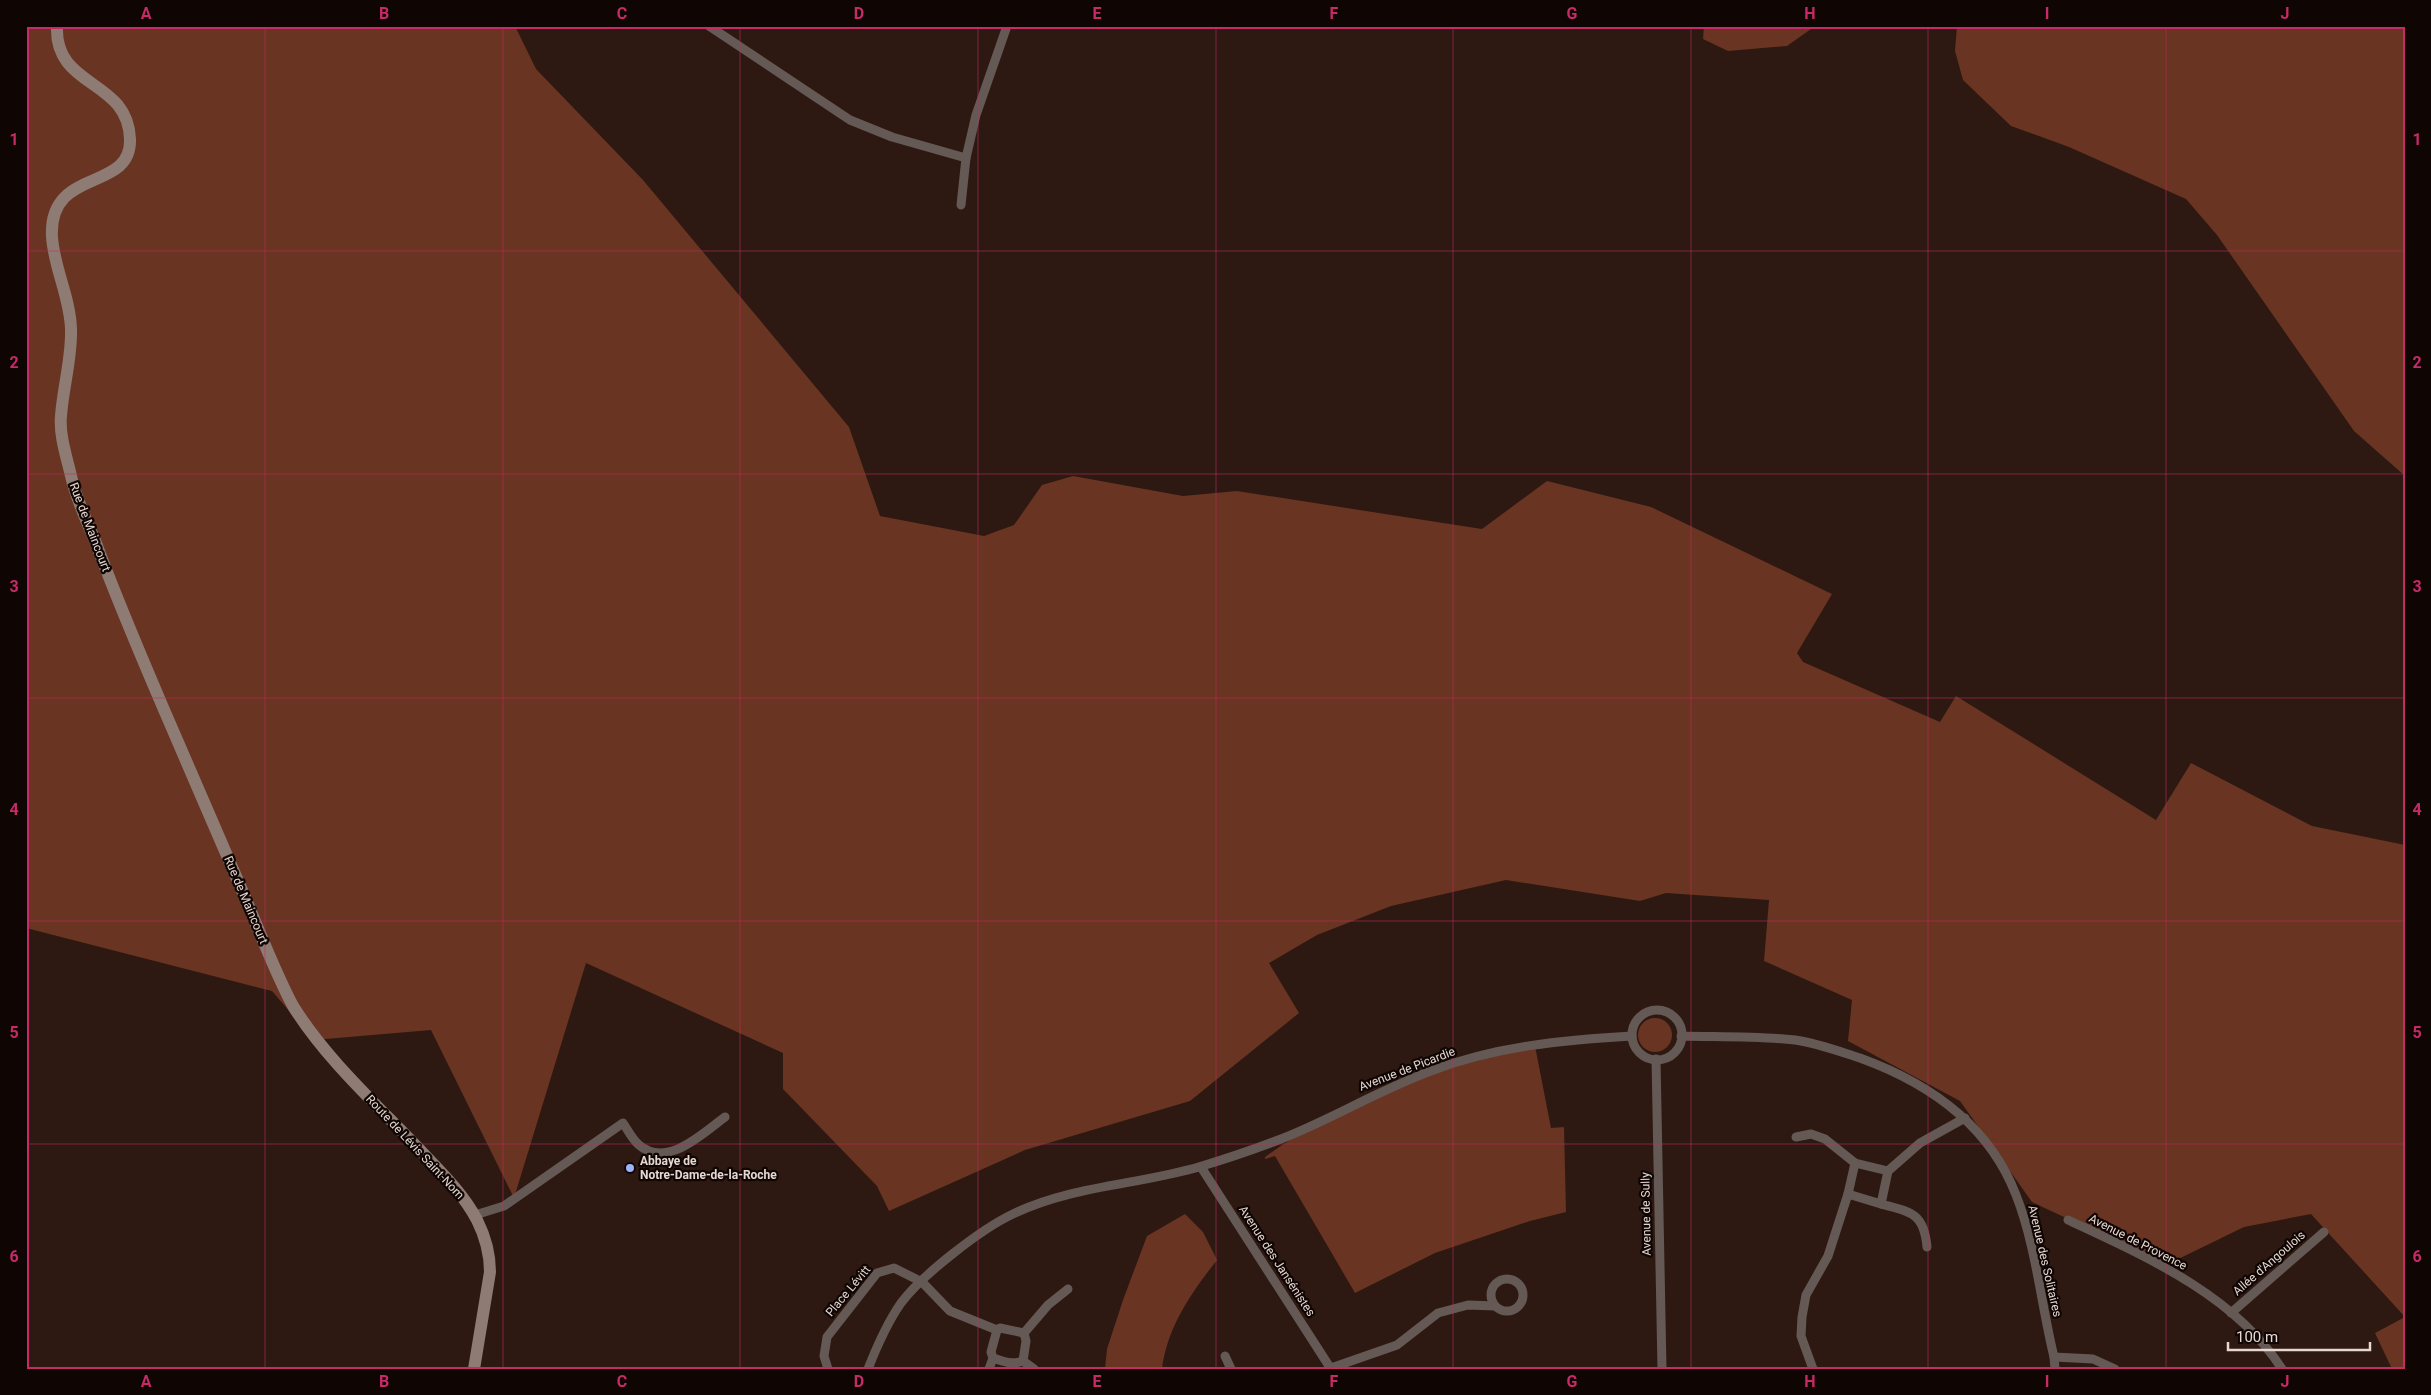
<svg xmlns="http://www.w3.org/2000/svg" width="2431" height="1395" font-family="Roboto,sans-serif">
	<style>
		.green { fill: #693421 }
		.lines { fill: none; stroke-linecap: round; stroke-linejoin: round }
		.street { stroke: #655955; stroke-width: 9 }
		.secondary { stroke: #8d7b74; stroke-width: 12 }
		.grid { fill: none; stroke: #c62b67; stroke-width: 1; stroke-opacity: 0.55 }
		.poi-dot { fill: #9fb3fd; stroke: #0f0604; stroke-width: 2 }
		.labels { text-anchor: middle; stroke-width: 4.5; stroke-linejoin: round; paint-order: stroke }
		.street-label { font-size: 12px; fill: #e6d7d2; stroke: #0f0604 }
		.poi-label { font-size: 12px; font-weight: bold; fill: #e6d7d2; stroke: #0f0604; text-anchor: start }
		.neatline { fill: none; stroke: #c62b67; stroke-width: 2 }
		.grid-label { font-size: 16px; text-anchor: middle; font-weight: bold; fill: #c62b67 }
	</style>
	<rect width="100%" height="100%" fill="#2d1911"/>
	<g class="green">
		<path d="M26 26H515L536 69 643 180 849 427 880 516 984 536 1014 525 1042 485 1073 476 1183 496 1237 491 1482 529 1547 481 1651 507 1832 594 1797 653 1803 662 1940 722 1956 696 2156 820 2191 763 2312 826 2405 845V1369H2392L2375 1333 2405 1317 2311 1214 2244 1227 2166 1265 2032 1202 1960 1101 1848 1041 1852 1000 1764 961 1769 900 1666 893 1640 901 1506 880 1391 906 1317 935 1269 963 1299 1013 1190 1101 1025 1150 889 1211 877 1186 783 1089V1053L586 963 514 1198 431 1030 314 1040 272 991 26 928Z"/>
		<path d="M1704 26H1829L1811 29 1787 46 1728 51 1703 39Z"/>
		<path d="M1957 26H2405V476L2354 431 2217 235 2186 199 2069 147 2011 126 1963 80 1955 51Z"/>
		<circle cx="1655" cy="1035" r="17"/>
		<path d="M1535 1046 1551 1128 1564 1127 1566 1212 1530 1221 1435 1253 1355 1293 1275 1156 1265 1159V1157C1319 1118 1382 1090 1446 1068 1474 1058 1505 1053 1535 1046Z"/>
		<path d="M1185 1214 1203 1232 1217 1260C1192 1292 1167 1327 1162 1369H1105L1107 1349 1123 1300 1147 1236Z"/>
	</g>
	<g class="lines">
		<g class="street">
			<path d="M709 26 850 120 892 137 966 158"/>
			<path d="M961 205 966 158 976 115 1007 26"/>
			<circle cx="1657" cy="1035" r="25"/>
			<path d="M1681 1036C1719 1037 1757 1036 1795 1040 1817 1043 1838 1051 1860 1058 1929 1083 1989 1125 2016 1195 2036 1246 2041 1304 2054 1357L2055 1369"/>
			<path d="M1656 1059 1662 1369"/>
			<path d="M1796 1137 1811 1134 1825 1139 1855 1163"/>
			<path d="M1201 1167 1331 1369"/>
			<path d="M1848 1194 1855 1163 1888 1171"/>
			<path d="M1881 1204C1910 1212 1924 1212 1927 1247"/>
			<path d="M475 1215 504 1206 623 1123C628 1130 632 1139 639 1145 667 1169 703 1133 725 1117"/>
			<path d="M2068 1220C2145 1256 2235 1295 2282 1369"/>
			<circle cx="1507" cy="1295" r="16"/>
			<path d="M2231 1313 2324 1232"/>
			<path d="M1024 1333 1048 1305 1068 1289"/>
			<path d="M1225 1356 1231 1369"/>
			<path d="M2054 1357 2093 1359 2115 1369"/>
			<path d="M1023 1361C1013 1365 1004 1362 993 1358L991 1352 997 1330 1000 1328 1024 1333"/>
			<path d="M1023 1361 1026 1341 1024 1333"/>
			<path d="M1023 1361 1034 1369"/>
			<path d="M1331 1368 1397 1345 1438 1313 1468 1305 1495 1306"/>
			<path d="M828 1369 824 1356 827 1337 877 1273 894 1268 922 1282 950 1311 997 1330"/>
			<path d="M868 1369C877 1346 887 1323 901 1303 922 1275 981 1229 1013 1214 1073 1185 1140 1185 1202 1166 1229 1158 1255 1149 1281 1139 1332 1119 1379 1090 1431 1071 1496 1046 1564 1040 1632 1036"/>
			<path d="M989 1369 993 1358"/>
			<path d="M1813 1369 1801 1336 1802 1317 1806 1295 1828 1256 1848 1194 1881 1204 1888 1171 1920 1143 1965 1118"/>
		</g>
		<path class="secondary" d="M57 26C54 89 128 78 130 139 132 193 48 166 52 237 54 268 70 297 71 329 72 358 63 387 61 416 59 435 67 458 71 476 76 499 87 522 96 543 117 600 141 656 165 712 191 773 218 834 244 895 260 932 274 970 293 1006 326 1059 376 1104 419 1149 440 1171 463 1193 477 1220 485 1236 490 1254 490 1272L474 1369"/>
	</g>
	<path class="grid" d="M265 26V1369M503 26V1369M740 26V1369M978 26V1369M1216 26V1369M1453 26V1369M1691 26V1369M1928 26V1369M2166 26V1369M26 251H2405M26 474H2405M26 698H2405M26 921H2405M26 1144H2405"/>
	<circle class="poi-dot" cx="630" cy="1168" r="5"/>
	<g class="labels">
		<g class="street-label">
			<text transform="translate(90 527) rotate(69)" y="4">Rue de Maincourt</text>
			<text transform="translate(246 900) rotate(67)" y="4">Rue de Maincourt</text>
			<text transform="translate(1407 1069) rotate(-21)" y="4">Avenue de Picardie</text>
			<text transform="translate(415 1147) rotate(47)" y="4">Route de Lévis Saint-Nom</text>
			<text transform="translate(1646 1214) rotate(-91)" y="4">Avenue de Sully</text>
			<text transform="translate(2138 1242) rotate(27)" y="4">Avenue de Provence</text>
			<text transform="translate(1277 1261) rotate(57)" y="4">Avenue des Jansénistes</text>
			<text transform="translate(2045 1261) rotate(77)" y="4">Avenue des Solitaires</text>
			<text transform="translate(2269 1263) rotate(-41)" y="4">Allée d'Angoulois</text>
			<text transform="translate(848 1291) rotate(-50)" y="4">Place Lévitt</text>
		</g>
		<g class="poi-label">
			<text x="640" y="1165">Abbaye de<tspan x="640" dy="14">Notre-Dame-de-la-Roche</tspan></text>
		</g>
	</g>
	<rect width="2431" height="1395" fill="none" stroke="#0f0604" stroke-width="55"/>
	<path d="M2228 1342v8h142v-8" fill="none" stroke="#e6d7d2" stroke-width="2.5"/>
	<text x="2236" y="1342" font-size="15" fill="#e6d7d2" stroke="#0f0604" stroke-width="4" paint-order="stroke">100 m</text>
	<rect x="28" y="28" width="2376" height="1340" class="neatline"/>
	<g class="grid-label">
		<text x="146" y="19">A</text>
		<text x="384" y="19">B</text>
		<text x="622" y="19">C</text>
		<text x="859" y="19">D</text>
		<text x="1097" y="19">E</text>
		<text x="1334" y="19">F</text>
		<text x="1572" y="19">G</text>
		<text x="1810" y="19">H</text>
		<text x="2047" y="19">I</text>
		<text x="2285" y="19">J</text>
		<text x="14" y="145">1</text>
		<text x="2417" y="145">1</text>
		<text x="14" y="368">2</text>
		<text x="2417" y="368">2</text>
		<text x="14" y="592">3</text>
		<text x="2417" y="592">3</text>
		<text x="14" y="815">4</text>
		<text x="2417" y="815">4</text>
		<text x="14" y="1038">5</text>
		<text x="2417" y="1038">5</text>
		<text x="14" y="1262">6</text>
		<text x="2417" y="1262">6</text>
		<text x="146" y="1387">A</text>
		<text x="384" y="1387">B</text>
		<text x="622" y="1387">C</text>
		<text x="859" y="1387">D</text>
		<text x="1097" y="1387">E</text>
		<text x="1334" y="1387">F</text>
		<text x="1572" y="1387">G</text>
		<text x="1810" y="1387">H</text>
		<text x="2047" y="1387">I</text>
		<text x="2285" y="1387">J</text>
	</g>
</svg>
